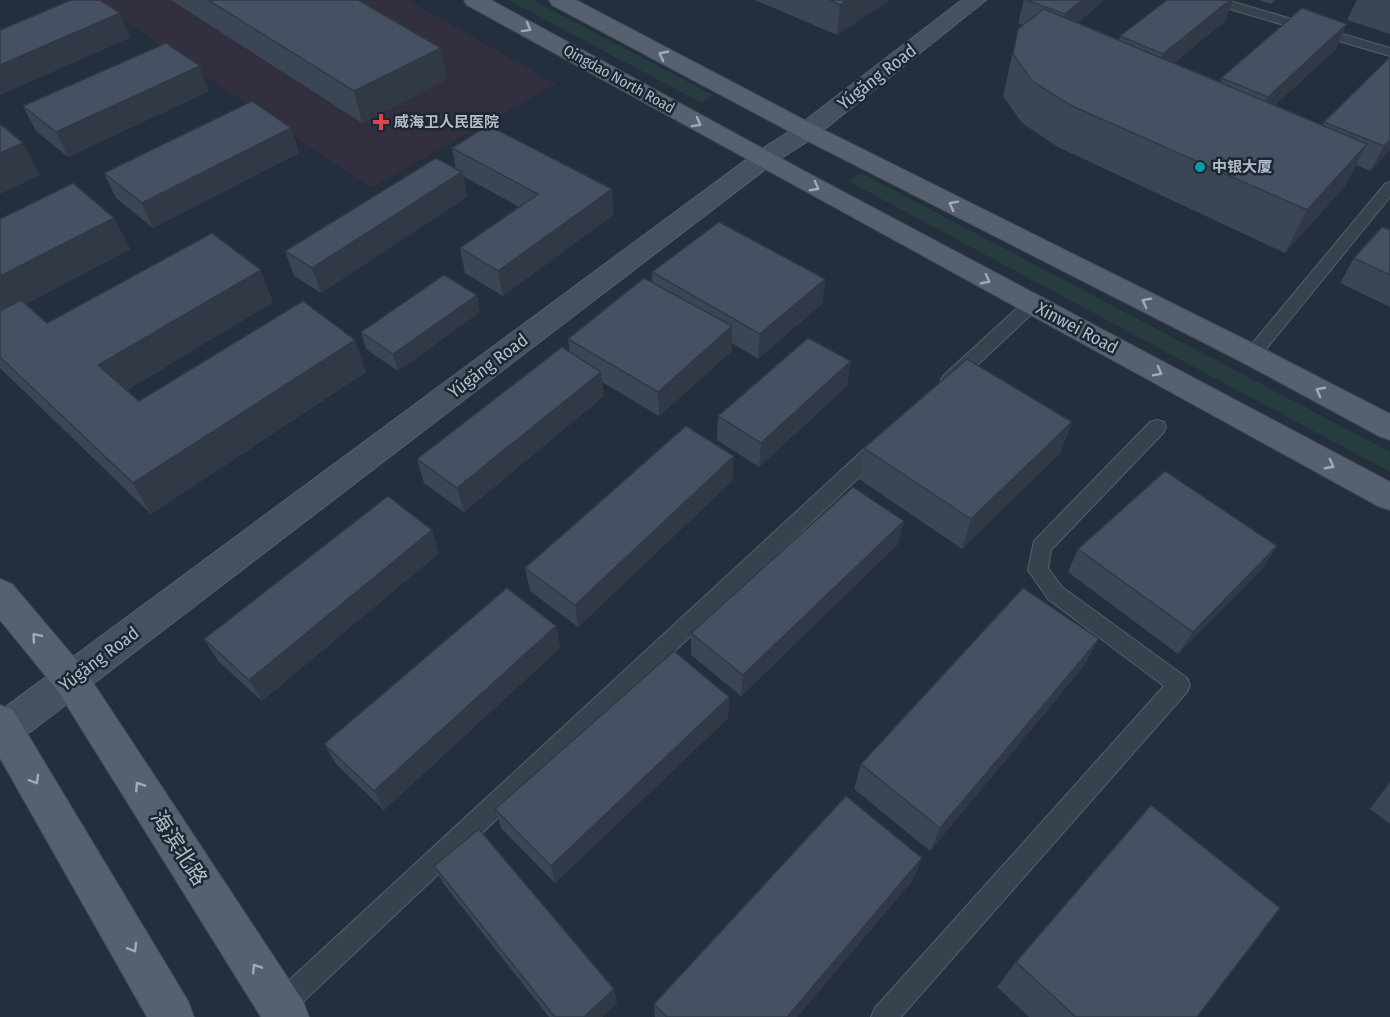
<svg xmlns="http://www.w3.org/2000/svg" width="1390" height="1017" font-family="'Fira Sans Condensed','Noto Sans SC',sans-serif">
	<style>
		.medical { fill: #32303f }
		.green { fill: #263c3f }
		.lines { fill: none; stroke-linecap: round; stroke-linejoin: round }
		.lane-casing { stroke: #565f6c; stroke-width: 2 }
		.secondary-casing { stroke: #565f6c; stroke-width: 2 }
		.primary-casing { stroke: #414a57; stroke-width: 2 }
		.lane { fill: #38414e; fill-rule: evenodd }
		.secondary { fill: #465061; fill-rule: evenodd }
		.primary { fill: #56606e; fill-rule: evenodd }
		.wall { fill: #3b4654 }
		.shaded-wall { fill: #303945 }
		.building { fill: #455162; stroke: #303945; stroke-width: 1.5 }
		.oneway { stroke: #a1aab7 }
		.health-dot { fill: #e0444e; stroke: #1d2633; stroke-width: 2 }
		.culture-dot { fill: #0f9aa8; stroke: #1d2633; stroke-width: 2 }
		.labels { text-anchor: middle; stroke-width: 5; stroke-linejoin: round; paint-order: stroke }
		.far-street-label { font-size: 15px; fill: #b4bcc9; stroke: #1d2633 }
		.far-poi-label { font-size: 15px; font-weight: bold; fill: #b4bcc9; stroke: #1d2633; text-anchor: start }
		.street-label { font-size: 18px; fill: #b4bcc9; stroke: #1d2633 }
		.near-street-label { font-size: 21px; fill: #b4bcc9; stroke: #1d2633 }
	</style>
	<rect width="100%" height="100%" fill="#242f3e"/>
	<path class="medical" d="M94 0H408L556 84 371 188Z"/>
	<g class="green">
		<path d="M508 0H533L713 95 702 103Z"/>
		<path d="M861 173 1390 452V472L848 181Z"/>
	</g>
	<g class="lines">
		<g class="lane-casing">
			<g id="lane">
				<path d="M1207 0H1227L1390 48V56L1209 3Z"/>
				<path d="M1390 182V197L1258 359H1246L1243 355 1246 351 1385 184Z"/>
				<path d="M1032 298 1038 300 1040 304 1038 308 956 385 950 386 944 385 941 380 944 375 1026 300Z"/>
				<path d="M1157 420 1164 422 1166 427 1164 432 1051 550 1048 568 1062 587 1187 678 1190 685 1187 692 901 1017H871L875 1008 1164 686 1048 599 1028 570 1034 541 1150 422Z"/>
				<path d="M881 438 888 440 890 445 888 450 289 1015H271L267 1006 271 997 874 440Z"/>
			</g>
		</g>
		<g class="secondary-casing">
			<path id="secondary" d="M962 0H986L816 136 772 164 13 745 0 750V711L754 154 798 126Z"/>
		</g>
		<g class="primary-casing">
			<g id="primary">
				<path d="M464 0H491L804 171 1390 482V510L1378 506 467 5Z"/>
				<path d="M549 0H576L816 126 1262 348 1390 414V440L1379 436 1242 362 798 136 552 5Z"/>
				<path d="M0 579 12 584 84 669 303 1001 309 1017H261L58 691 0 620Z"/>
				<path d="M0 705 13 710 188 1001 194 1017H147L0 758Z"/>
			</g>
		</g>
		<use href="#lane" class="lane"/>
		<use href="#secondary" class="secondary"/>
		<use href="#primary" class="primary"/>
	</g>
	<g class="wall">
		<path d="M171 0H358L447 79 362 123Z"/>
		<path d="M755 0H890L837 35Z"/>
		<path d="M1024 0H1104L1077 23 1119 40 1120 36 1167 0H1233L1225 21 1174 63 1220 82 1221 78 1347 24 1336 49 1275 105 1323 125 1324 122 1390 57V150L1370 171 1356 165 1345 186 1285 253 1058 147 1022 123 1003 96 1018 29 1023 25 1018 23Z"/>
		<path d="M1259 0H1275L1271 4Z"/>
		<path d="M1357 0H1390V34L1347 20Z"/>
		<path d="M209 91 68 157 36 131 23 106Z"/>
		<path d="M291 128 299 153 153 228 116 198 104 173Z"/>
		<path d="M452 148 614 214 503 296 465 273 460 248 519 207 463 176 467 197 321 293 294 276 285 251 456 169Z"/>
		<path d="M114 218 130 249 26 304 47 323 273 302 127 390 139 401 366 372 151 514 0 368V219Z"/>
		<path d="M1390 230V307L1340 283 1354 258Z"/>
		<path d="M652 272 825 279 822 304 758 359 732 343V351L659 416 602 382 604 396 464 512 424 483 417 459 570 352 568 339 652 283Z"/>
		<path d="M480 312 398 371 366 349 361 332Z"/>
		<path d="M847 386 759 467 717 440 718 416Z"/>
		<path d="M1072 422 1060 453 962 549 859 479 864 448Z"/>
		<path d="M733 480 578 627 530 591 525 568Z"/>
		<path d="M904 521 898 544 741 696 691 655V633Z"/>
		<path d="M1277 546 1262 569 1178 654 1068 572 1078 549Z"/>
		<path d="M439 553 262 701 218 661 204 639Z"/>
		<path d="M556 626 560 648 384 810 336 764 324 744Z"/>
		<path d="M1084 666 930 851 854 789 861 764Z"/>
		<path d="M729 697 728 718 555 883 501 828 495 809Z"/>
		<path d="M1390 782V824L1370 809Z"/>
		<path d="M922 858 912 881 797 1017H655L654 1004Z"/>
		<path d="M434 866 617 1003 602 1017H549L443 883Z"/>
		<path d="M1016 962 1197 1017H1029L997 987Z"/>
	</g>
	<g class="shaded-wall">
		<path d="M847 0H890L837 35 840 5Z"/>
		<path d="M1082 0H1104L1059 39 1065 14Z"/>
		<path d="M1230 0H1233L1225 21 1155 78 1163 54Z"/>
		<path d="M120 13 130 38 0 95V65Z"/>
		<path d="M1347 24 1336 49 1257 122 1268 97Z"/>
		<path d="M441 48 447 79 362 123 354 91Z"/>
		<path d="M200 66 209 91 68 157 56 132Z"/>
		<path d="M291 128 299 153 153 228 142 203Z"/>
		<path d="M1390 140V150L1370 171 1384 146Z"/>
		<path d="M23 143 40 175 0 194V153Z"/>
		<path d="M1367 144 1345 186 1285 253 1307 210Z"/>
		<path d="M462 172 467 197 321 293 312 268Z"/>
		<path d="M612 189 614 214 503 296 498 271Z"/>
		<path d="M114 218 130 249 0 318V276Z"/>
		<path d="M261 270 273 302 116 396 98 365Z"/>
		<path d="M825 279 822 304 758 359 760 334Z"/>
		<path d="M477 295 480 312 398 371 393 354Z"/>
		<path d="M732 326V351L659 416 658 392Z"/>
		<path d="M355 340 366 372 151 514 133 483Z"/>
		<path d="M851 361 847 386 759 467 761 443Z"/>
		<path d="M601 372 604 396 464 512 457 488Z"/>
		<path d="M1072 422 1060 453 962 549 971 519Z"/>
		<path d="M734 456 733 480 578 627 575 605Z"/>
		<path d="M904 521 898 544 741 696 743 675Z"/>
		<path d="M432 530 439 553 262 701 249 680Z"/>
		<path d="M1277 546 1262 569 1178 654 1193 632Z"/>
		<path d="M556 626 560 648 384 810 374 791Z"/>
		<path d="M1099 639 1084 666 930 851 940 828Z"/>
		<path d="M729 697 728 718 555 883 551 866Z"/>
		<path d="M922 858 912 881 797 1017H787Z"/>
		<path d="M614 989 617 1003 602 1017H584Z"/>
	</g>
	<g class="building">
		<path d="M71 0H100L120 13 0 65V30Z"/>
		<path d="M208 0H358L441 48 354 91Z"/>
		<path d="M829 0H847L840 5Z"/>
		<path d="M1026 0H1082L1065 14Z"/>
		<path d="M1167 0H1230L1163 54 1120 36Z"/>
		<path d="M1302 8 1347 24 1268 97 1221 78Z"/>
		<path d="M1044 9 1367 144 1307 210 1070 105 1032 81 1013 54 1018 29Z"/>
		<path d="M166 43 200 66 56 132 23 106Z"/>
		<path d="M1390 57V140L1384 146 1324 122Z"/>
		<path d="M252 101 291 128 142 203 104 173Z"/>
		<path d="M0 124 23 143 0 153Z"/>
		<path d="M488 125 612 189 498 271 460 248 538 194 452 148Z"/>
		<path d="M436 158 462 172 312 268 285 251Z"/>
		<path d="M73 183 114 218 0 276V219Z"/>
		<path d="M719 222 825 279 760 334 652 272Z"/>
		<path d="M1382 227 1390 230V275L1354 258Z"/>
		<path d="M212 233 261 270 98 365 139 401 303 301 355 340 133 483 0 357V311L21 300 47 323Z"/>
		<path d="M444 275 477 295 393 354 361 332Z"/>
		<path d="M644 278 732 326 658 392 568 339Z"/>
		<path d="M808 338 851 361 761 443 718 416Z"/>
		<path d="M562 347 601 372 457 488 417 459Z"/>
		<path d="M967 359 1072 422 971 519 864 448Z"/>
		<path d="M686 426 734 456 575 605 525 568Z"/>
		<path d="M1165 471 1277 546 1193 632 1078 549Z"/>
		<path d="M853 487 904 521 743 675 691 633Z"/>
		<path d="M388 496 432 530 249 680 204 639Z"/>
		<path d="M507 588 556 626 374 791 324 744Z"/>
		<path d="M1023 588 1099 639 940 828 861 764Z"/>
		<path d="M674 651 729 697 551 866 495 809Z"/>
		<path d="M846 796 922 858 787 1017H667L654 1004Z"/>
		<path d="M1151 805 1280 908 1197 1017H1076L1016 962Z"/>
		<path d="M479 829 614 989 584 1017H555L434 866Z"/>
	</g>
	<defs><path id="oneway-chevron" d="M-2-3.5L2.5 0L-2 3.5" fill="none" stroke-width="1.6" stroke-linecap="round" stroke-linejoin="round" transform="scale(1.5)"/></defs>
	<g class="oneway">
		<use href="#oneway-chevron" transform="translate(527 28) rotate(29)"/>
		<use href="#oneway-chevron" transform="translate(663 55) rotate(-152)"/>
		<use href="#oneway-chevron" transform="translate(697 123) rotate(29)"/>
		<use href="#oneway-chevron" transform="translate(815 187) rotate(28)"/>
		<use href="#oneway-chevron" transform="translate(953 205) rotate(-153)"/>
		<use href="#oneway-chevron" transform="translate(986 280) rotate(28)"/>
		<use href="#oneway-chevron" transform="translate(1146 302) rotate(-153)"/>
		<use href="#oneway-chevron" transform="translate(1158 372) rotate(28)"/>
		<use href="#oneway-chevron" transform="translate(1320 391) rotate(-152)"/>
		<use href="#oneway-chevron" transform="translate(1330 465) rotate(28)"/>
		<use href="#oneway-chevron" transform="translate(36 637) rotate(-130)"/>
		<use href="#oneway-chevron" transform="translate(35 780) rotate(60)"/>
		<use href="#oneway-chevron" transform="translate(139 786) rotate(-123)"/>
		<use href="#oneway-chevron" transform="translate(133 948) rotate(60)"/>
		<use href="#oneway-chevron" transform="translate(256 968) rotate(-123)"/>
	</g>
	<path class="health-dot" d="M378 113h6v6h6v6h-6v6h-6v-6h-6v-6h6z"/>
	<circle class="culture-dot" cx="1200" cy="167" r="6"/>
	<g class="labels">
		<g class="far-street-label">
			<text transform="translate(619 79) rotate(29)" y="5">Qingdao North Road</text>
		</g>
		<g class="far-poi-label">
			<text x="394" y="127">威海卫人民医院</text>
			<text x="1212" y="172">中银大厦</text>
		</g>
		<g class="street-label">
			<text transform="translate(877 77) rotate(-38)" y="6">Yúgǎng Road</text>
			<text transform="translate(1077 328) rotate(28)" y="6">Xinwei Road</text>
			<text transform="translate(488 366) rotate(-37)" y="6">Yúgǎng Road</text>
			<text transform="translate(99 659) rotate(-37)" y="6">Yúgǎng Road</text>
		</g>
		<g class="near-street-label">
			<text transform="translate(179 848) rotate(57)" y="7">海滨北路</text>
		</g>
	</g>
</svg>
